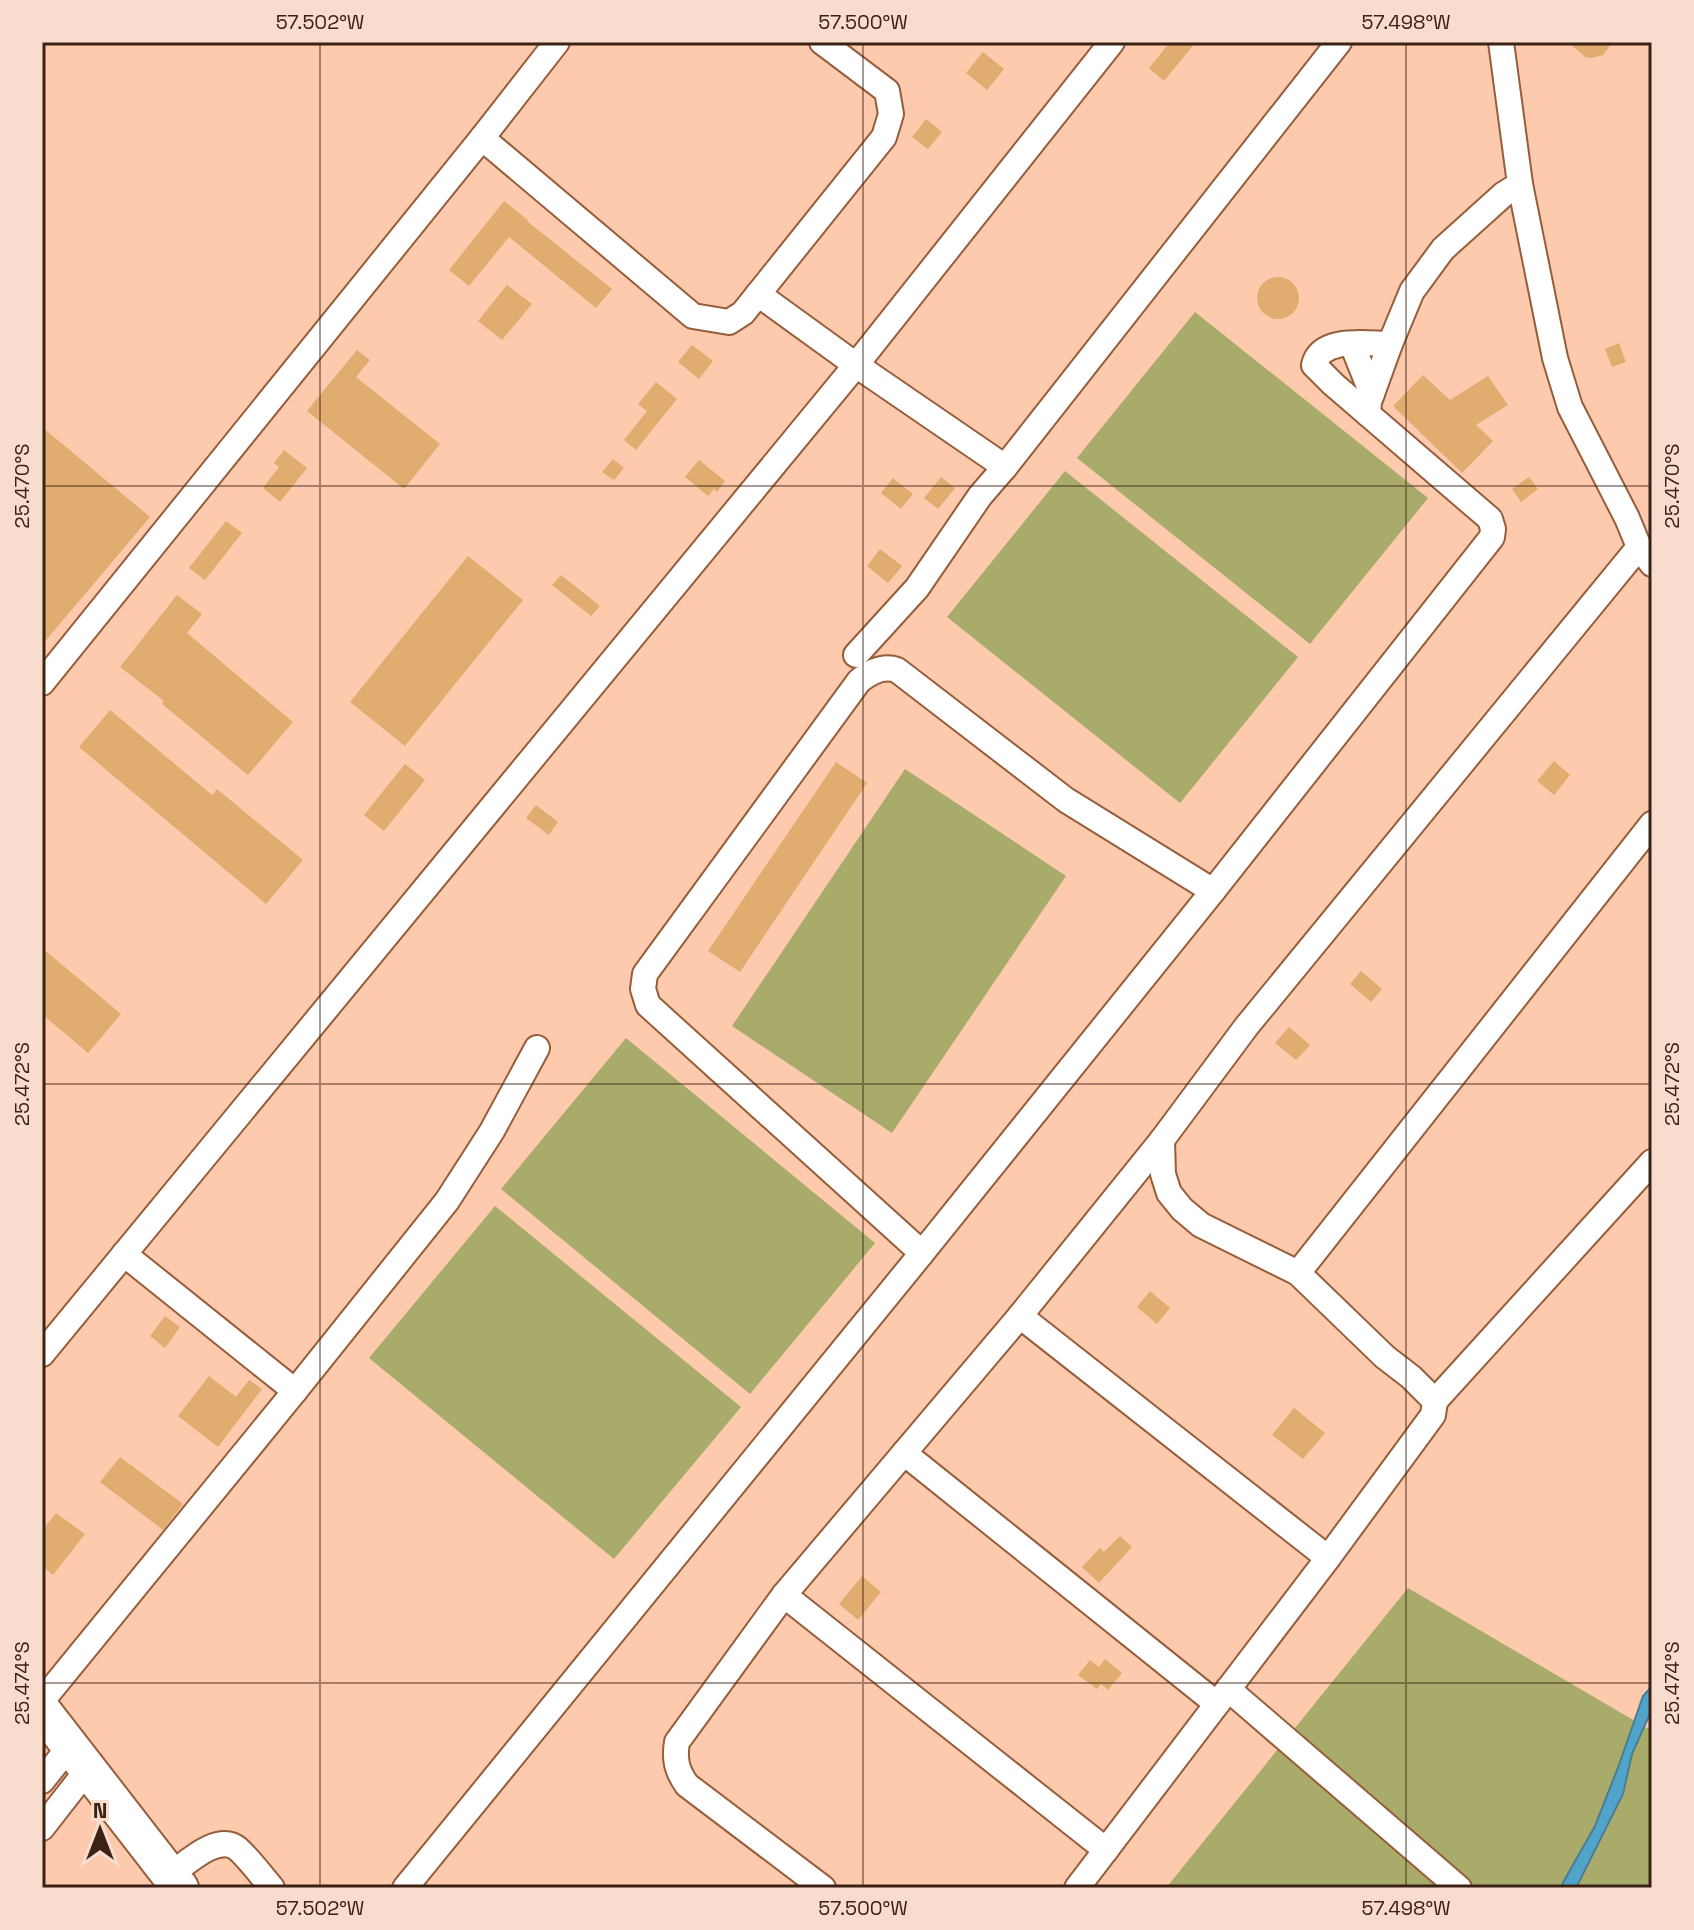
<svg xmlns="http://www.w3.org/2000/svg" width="1694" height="1930" font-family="'Space Grotesk',sans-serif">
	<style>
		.green { fill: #a8ab69 }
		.water { fill: #50a4ca; stroke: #4a7d93; stroke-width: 2 }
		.building { fill: #e0ac6f }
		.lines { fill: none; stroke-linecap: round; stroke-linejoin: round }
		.minor-casing { stroke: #965d3b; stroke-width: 28 }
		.highway-casing { stroke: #965d3b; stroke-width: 40 }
		.minor { stroke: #fff; stroke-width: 24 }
		.highway { stroke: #fff; stroke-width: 36 }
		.ticks { fill: none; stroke: #3b2214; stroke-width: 2; stroke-opacity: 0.45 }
		.neatline { fill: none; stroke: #3b2214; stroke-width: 3 }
		.ticks-label { font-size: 20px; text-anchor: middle; fill: #3b2214 }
	</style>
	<rect width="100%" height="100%" fill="#fecaad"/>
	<g class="green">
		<path d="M1195 312 1428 498 1310 644 1077 458Z"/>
		<path d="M1065 471 1298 657 1180 803 947 617Z"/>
		<path d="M905 769 1066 876 892 1133 732 1026Z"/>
		<path d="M626 1038 875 1243 750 1394 501 1189Z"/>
		<path d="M495 1206 741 1407 614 1559 369 1358Z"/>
		<path d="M1408 1588 1652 1731V1888H1166Z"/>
	</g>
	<path class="water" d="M1652 1686V1709L1632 1754 1623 1794 1576 1888H1560L1595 1826 1619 1765 1643 1696Z"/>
	<g class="building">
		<path d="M1170 42H1196L1164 81 1149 68Z"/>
		<path d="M1568 42H1613L1603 55 1591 58 1585 57Z"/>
		<path d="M983 52 1004 69 987 90 966 73Z"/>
		<path d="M926 119 942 132 928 149 912 137Z"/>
		<path d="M504 201 528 220 527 221 612 289 596 308 509 237 469 286 449 270Z"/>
		<circle cx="1278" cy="298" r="21"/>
		<path d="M507 285 532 304 502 340 478 321Z"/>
		<path d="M1619 343 1626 362 1612 367 1605 349Z"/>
		<path d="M692 345 713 361 699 379 678 362Z"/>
		<path d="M357 350 370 360 356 377 440 444 404 489 307 411Z"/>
		<path d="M1423 375 1450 400 1488 376 1508 405 1476 425 1493 441 1462 473 1393 406Z"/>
		<path d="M656 382 677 399 636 450 624 440 647 411 638 404Z"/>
		<path d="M42 427 150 517 42 645Z"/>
		<path d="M284 450 307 468 280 502 263 488 279 467 274 463Z"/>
		<path d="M613 459 624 468 614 480 602 472Z"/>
		<path d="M699 460 725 481 717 492 714 489 708 496 685 477Z"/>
		<path d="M941 477 955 488 938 509 924 498Z"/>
		<path d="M1529 477 1538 489 1521 502 1512 489Z"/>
		<path d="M893 478 913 494 901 509 881 493Z"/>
		<path d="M226 521 242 533 205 580 189 568Z"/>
		<path d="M880 549 902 566 888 583 867 566Z"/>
		<path d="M468 556 523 600 405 746 350 702Z"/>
		<path d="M561 575 600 606 591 616 552 585Z"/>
		<path d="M177 595 202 614 187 633 293 722 248 775 162 704 164 701 120 667Z"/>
		<path d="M110 710 212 795 217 789 303 860 266 904 79 747Z"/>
		<path d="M1554 761 1570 775 1554 795 1537 781Z"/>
		<path d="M836 762 867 783 740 972 708 951Z"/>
		<path d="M405 764 425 780 384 831 364 815Z"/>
		<path d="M536 805 558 822 549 835 526 818Z"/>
		<path d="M42 948 121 1014 88 1053 42 1014Z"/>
		<path d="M1361 971 1382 989 1371 1002 1350 984Z"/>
		<path d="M1289 1027 1310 1045 1296 1060 1275 1043Z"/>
		<path d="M1150 1291 1170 1308 1157 1324 1137 1307Z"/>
		<path d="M165 1316 180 1327 165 1348 150 1336Z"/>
		<path d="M209 1376 236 1397 249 1380 262 1389 218 1447 178 1416Z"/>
		<path d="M1294 1408 1325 1433 1303 1459 1272 1435Z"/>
		<path d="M120 1457 183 1504 163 1530 100 1482Z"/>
		<path d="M56 1513 85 1534 53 1575 42 1566V1531Z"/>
		<path d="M1120 1536 1132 1547 1099 1583 1082 1567 1100 1548 1104 1552Z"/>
		<path d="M862 1576 881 1592 858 1620 839 1604Z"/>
		<path d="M1105 1659 1122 1673 1108 1690 1101 1684 1097 1689 1078 1675 1090 1660 1099 1667Z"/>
	</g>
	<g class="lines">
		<g class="minor-casing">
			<g id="minor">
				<path d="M1501 42 1520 184 1555 358 1570 407 1627 518 1639 547 1652 564"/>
				<path d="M482 138 693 316 729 322 743 313 884 137 891 114 887 91 822 42"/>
				<path d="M758 294 856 365 1112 42"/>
				<path d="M1352 344 1372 394"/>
				<path d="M1368 414 1369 402 1390 344 1412 291 1418 283 1443 249 1504 194 1520 184"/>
				<path d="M856 655 917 588 980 496 1005 467"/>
				<path d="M42 683 482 138 557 42"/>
				<path d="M922 1253 648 1005 643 989 645 974 859 681C870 672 883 665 897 670L1066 800 1213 891"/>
				<path d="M124 1254 295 1391"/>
				<path d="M1298 1273 1652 824"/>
				<path d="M1020 1316 1328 1558"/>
				<path d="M42 1354 856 365 1005 467 1339 42"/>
				<path d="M1435 1401 1652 1162"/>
				<path d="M904 1453 1217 1704"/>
				<path d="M784 1595 1106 1850"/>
				<path d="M1228 1689 1459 1888"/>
				<path d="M42 1701 295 1391 447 1201 492 1131 537 1048"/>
				<path d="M42 1781 70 1746"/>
				<path d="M42 1828 88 1769"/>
				<path d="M170 1875C186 1864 218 1832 238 1849 250 1860 261 1875 272 1888"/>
				<path d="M405 1888 922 1253 1213 891 1492 537 1493 529 1490 519 1333 384 1314 365C1321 336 1367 344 1390 344"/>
				<path d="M823 1888 687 1785C677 1771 674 1760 677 1742L784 1595 1020 1316 1162 1140 1246 1027 1639 547"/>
				<path d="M1077 1888 1328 1558 1433 1415 1435 1401 1411 1377 1385 1357 1298 1273 1201 1225 1182 1209 1169 1193 1163 1174 1162 1140"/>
			</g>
		</g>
		<g class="highway-casing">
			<path id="highway" d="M42 1710 180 1888"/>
		</g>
		<use href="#minor" class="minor"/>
		<use href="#highway" class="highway"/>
	</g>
	<path class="ticks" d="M320 42V1888M863 42V1888M1406 42V1888M42 486H1652M42 1084H1652M42 1683H1652"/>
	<rect width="1694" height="1930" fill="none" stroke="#f8ddcf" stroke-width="88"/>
	<g transform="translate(100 1830)" stroke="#f8ddcf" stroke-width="6" paint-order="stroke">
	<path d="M0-6L14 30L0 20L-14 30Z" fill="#3b2214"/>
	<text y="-12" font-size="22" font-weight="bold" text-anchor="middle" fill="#3b2214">N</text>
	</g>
	<rect x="44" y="44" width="1606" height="1842" class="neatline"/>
	<g class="ticks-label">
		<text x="320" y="29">57.502°W</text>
		<text x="863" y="29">57.500°W</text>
		<text x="1406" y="29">57.498°W</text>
		<text transform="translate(22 486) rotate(-90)" y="7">25.470°S</text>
		<text transform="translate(1672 486) rotate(-90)" y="7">25.470°S</text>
		<text transform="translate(22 1084) rotate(-90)" y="7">25.472°S</text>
		<text transform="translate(1672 1084) rotate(-90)" y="7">25.472°S</text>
		<text transform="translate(22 1683) rotate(-90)" y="7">25.474°S</text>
		<text transform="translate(1672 1683) rotate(-90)" y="7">25.474°S</text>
		<text x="320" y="1915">57.502°W</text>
		<text x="863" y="1915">57.500°W</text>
		<text x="1406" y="1915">57.498°W</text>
	</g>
</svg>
